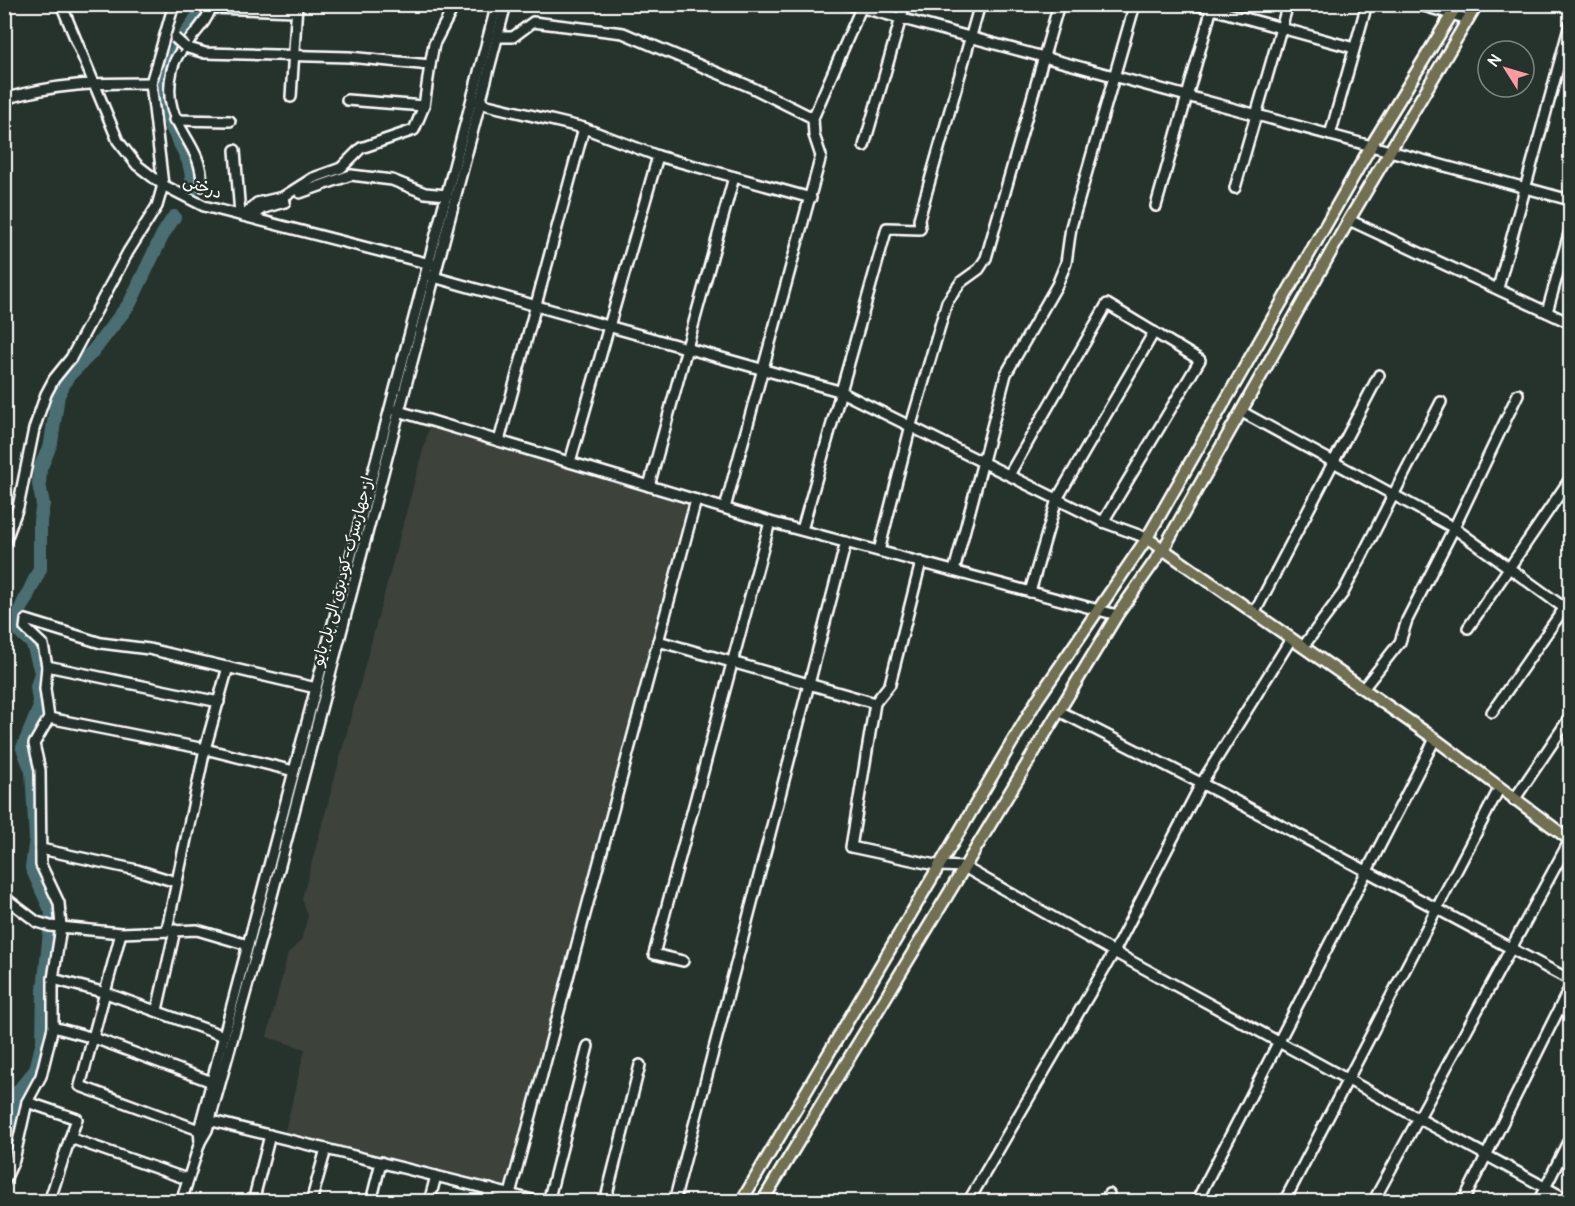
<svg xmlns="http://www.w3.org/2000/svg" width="1575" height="1206" font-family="Pangolin,'Playpen Sans Arabic',sans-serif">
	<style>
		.built { fill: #3c423b }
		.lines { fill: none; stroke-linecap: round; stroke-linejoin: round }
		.river { stroke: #4b6e72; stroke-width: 14 }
		.minor-casing { stroke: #fff; stroke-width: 14 }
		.major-casing { stroke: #fff; stroke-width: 15 }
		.minor { stroke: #26332d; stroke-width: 9 }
		.major { stroke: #716f52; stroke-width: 10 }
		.minor-bridge-casing { stroke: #fff; stroke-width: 14; stroke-linecap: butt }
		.minor-bridge { stroke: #26332d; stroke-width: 9 }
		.labels { text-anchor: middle; stroke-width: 5; stroke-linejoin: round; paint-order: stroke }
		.street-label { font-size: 16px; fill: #fff; stroke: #26332d }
	</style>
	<rect width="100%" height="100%" fill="#26332d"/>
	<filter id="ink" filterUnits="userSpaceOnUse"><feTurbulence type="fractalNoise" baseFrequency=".0167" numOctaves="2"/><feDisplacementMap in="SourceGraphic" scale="12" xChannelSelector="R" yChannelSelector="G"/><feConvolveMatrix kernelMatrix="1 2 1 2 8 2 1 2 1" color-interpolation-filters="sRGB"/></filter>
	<g filter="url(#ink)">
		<path class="built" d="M429 428 688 501 504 1189 284 1135 305 1049 267 1037 288 953 301 941 308 916 302 899Z"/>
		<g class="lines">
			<g class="river">
				<path d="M193 188C191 156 184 154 172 127 150 75 179 46 206 4"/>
				<path d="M4 1166 12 1133 16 1094 36 1070 43 1041 44 990 52 912 32 868 36 838 32 771 23 748 40 707 37 687 41 672 33 644 13 625 40 569V520L43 504 39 484 40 469 51 443 58 395 68 376 94 350 130 303 163 234 174 217"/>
			</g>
			<g class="minor-casing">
				<g id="minor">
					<path d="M61 4 118 141 137 165 163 185 204 206 434 265"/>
					<path d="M848 4 1570 200"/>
					<path d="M1194 4 1354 48"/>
					<path d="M1417 4 1468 19"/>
					<path d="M212 8 296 11"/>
					<path d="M497 37H513L533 22 623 33 751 87 813 118"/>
					<path d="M185 47 205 53 349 57 430 65 434 44 455 4"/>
					<path d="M291 97 297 4"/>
					<path d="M4 99C59 83 95 83 151 83"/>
					<path d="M347 100 424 106"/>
					<path d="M479 103 584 128 658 156 811 198"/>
					<path d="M174 120 230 121"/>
					<path d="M1330 135 1367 4"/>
					<path d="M864 146 905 4"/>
					<path d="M235 150 240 215"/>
					<path d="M202 186C203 138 159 127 172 70 177 45 206 30 212 4"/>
					<path d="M1235 188 1288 4"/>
					<path d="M300 193 351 175 392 180 425 193 447 195"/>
					<path d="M1156 206 1213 4"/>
					<path d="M244 216 257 203 283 197 313 178 341 168 361 148 414 130 424 106 430 65"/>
					<path d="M254 218 261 209 285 202"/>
					<path d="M1349 220 1570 323"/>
					<path d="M430 276 839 391 1103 522 1147 538"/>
					<path d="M1498 288 1570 24"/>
					<path d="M1547 312 1570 230"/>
					<path d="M395 410 770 522 1117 615"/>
					<path d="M1242 412 1454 528 1570 612"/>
					<path d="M499 441 584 128"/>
					<path d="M570 462 658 156"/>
					<path d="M1009 475 1107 304 1200 360 1103 522"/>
					<path d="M649 486 734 177"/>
					<path d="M725 508 821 156 814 135 813 118 861 8"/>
					<path d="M802 530 887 228 920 229 919 219 980 4"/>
					<path d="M4 545 18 507 34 429 46 394 54 379 71 358 128 252 157 206 163 185 151 83 174 4"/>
					<path d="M879 551 911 425 947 302 961 282 979 269 986 258 1059 4"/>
					<path d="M921 562 890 684 875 703 851 847 940 866 964 867 1114 952 1570 1201"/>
					<path d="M954 571 1006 374 1057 285 1066 263 1071 227 1135 4"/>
					<path d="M1030 592 1057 499 1154 332"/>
					<path d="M1255 612 1379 375"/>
					<path d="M1468 628 1570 479"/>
					<path d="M658 641 875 703"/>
					<path d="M1303 647 1343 593 1441 402"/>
					<path d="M47 666 219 702"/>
					<path d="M1363 689 1400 642 1407 620 1454 528 1518 394"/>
					<path d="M1059 711 1228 797 1570 980"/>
					<path d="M1492 712 1570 600"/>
					<path d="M49 718 205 749 294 771"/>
					<path d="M1514 800 1570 717"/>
					<path d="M41 849 137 870 176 882"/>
					<path d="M4 897 37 922 50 926 121 933 197 930 248 945"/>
					<path d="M167 929 205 749 228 667"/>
					<path d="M121 933 80 1086 199 1130"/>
					<path d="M683 961 654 954 770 522"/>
					<path d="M53 979 106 993 224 1036"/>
					<path d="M157 1010 175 930"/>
					<path d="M53 1027 94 1038 212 1082"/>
					<path d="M27 1102 77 1119 70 1138"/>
					<path d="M204 1119 541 1202"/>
					<path d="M200 1142 199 1130 497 4"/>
					<path d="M4 1182 14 1160 27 1102 41 1076 53 1027V979L61 927 59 903 41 865 40 770 34 744 49 718 45 689 47 666 43 645 25 628 26 620 101 643 149 649 316 688"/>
					<path d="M510 1194 696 500"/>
					<path d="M49 1202 70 1138 187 1179"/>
					<path d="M181 1202 200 1142 207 1130 264 926 506 4"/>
					<path d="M253 1202 270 1135"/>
					<path d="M311 1202 326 1149"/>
					<path d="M371 1202 381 1162"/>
					<path d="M429 1202 436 1176"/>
					<path d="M487 1202 490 1189"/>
					<path d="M548 1202 588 1046"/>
					<path d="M605 1202 640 1065"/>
					<path d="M674 1202 846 542"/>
					<path d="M968 1202 1114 952 1201 784 1291 639"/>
					<path d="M1105 1202 1109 1194"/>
					<path d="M1196 1202 1435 739"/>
					<path d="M1284 1202 1499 789"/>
					<path d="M1373 1202 1570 840"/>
					<path d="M1463 1202 1570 987"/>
					<path d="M1538 1202 1570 1138"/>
				</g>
			</g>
			<g class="major-casing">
				<g id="major">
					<path d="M1147 538 1435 739 1570 840"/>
					<path d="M741 1202 1037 700 1147 538 1371 146 1458 4"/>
					<path d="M762 1202 1117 615 1164 548 1349 220 1477 4"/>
				</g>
			</g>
			<use href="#minor" class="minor"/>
			<use href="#major" class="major"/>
			<g class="minor-bridge-casing">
				<path id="minor-bridge" d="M175 38 185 47"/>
			</g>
			<use href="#minor-bridge" class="minor-bridge"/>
		</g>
	</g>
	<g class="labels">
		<g class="street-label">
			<text transform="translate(203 186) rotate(21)" y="6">درختی</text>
			<text transform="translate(342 571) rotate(-75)" y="6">از جهارسرک-کودبرق الی پل بایو</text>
		</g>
	</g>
	<rect width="1575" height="1206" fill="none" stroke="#26332d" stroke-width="24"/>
	<rect x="12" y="12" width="1551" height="1182" fill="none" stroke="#fff" stroke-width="2" filter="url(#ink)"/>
	<g transform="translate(1506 69) rotate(307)"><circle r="28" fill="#26332d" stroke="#7d8581" stroke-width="1.5"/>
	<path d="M0-4.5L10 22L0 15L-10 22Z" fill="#ff9aa2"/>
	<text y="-9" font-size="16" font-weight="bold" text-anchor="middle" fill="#ffffff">N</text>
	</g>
</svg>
